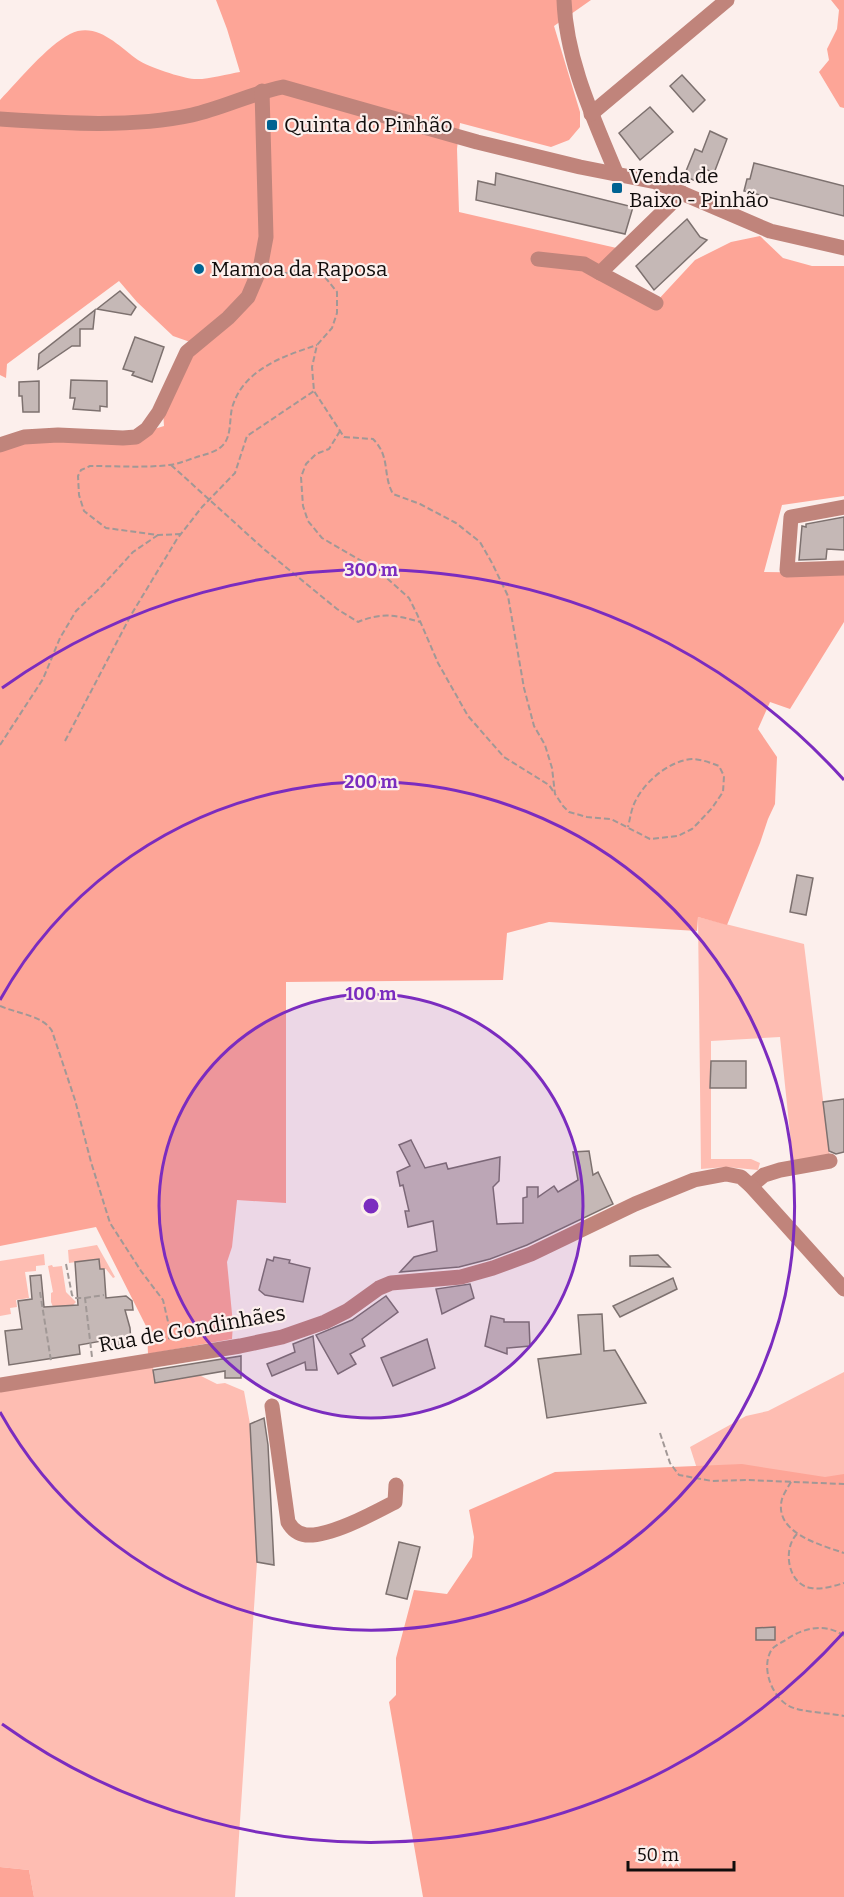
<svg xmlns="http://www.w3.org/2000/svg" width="844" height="1897" font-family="Bitter,serif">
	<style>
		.green { fill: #febdb2 }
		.forest { fill: #fda597 }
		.building { fill: #c5b8b6; stroke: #7d716f; stroke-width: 1.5 }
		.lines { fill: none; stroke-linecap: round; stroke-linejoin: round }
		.path { stroke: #a19896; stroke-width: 2; stroke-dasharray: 6 3; stroke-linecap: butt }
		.minor { stroke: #c0847b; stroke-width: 15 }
		.ring { fill: none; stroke: #7b2cbf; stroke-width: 3 }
		.poi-dot { fill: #006392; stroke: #fcefec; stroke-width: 2 }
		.labels { text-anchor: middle; stroke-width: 4.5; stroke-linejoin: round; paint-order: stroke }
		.poi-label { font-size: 21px; fill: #110d0c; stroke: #fcefec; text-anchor: start }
		.street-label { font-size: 21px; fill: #110d0c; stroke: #fcefec }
		.centre { fill: #7b2cbf; stroke: #fcefec; stroke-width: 3 }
		.ring-label { font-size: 18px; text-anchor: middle; font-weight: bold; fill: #7b2cbf; stroke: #fcefec; stroke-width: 4.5; stroke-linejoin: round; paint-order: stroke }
	</style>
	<rect width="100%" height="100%" fill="#fcefec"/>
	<g class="green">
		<path d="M698 917 804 944 830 1157 793 1162 780 1037 711 1041V1159H751L760 1163 758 1170 726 1167 701 1169Z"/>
		<path d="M97 1245 115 1277 113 1278 106 1269H100L99 1259 69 1263 68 1250Z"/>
		<path d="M44 1254 45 1265 36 1266V1271L25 1272 29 1298 16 1300 17 1307 10 1308 11 1314 0 1316V1261Z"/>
		<path d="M52 1265 53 1267 62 1266 66 1292 76 1302 73 1305 53 1307 51 1302V1293L53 1292 48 1266Z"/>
		<path d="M153 1367 155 1383 199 1375 217 1384 225 1383 244 1391 250 1424 257 1562 235 1897H34L29 1870 0 1867V1392Z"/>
		<path d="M844 1372V1478L699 1475 690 1447 746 1416 768 1411Z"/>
	</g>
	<g class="forest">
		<path d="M216 0H591L554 26 580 112V127L569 140 551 147 460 123 457 149 459 212 621 249 607 269 657 301 695 260 731 242 760 236 783 258 812 266H844V496L782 505 764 572 844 573V622L790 709 770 702 758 729 777 757 775 804 768 819 760 843 727 925 698 917 697 931 549 922 507 933 503 980 286 982V1203L237 1200 232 1247 227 1262 233 1324 232 1339 148 1354 147 1328 96 1227 0 1246V442L115 441 164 426 163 411 193 343 173 336 137 302 119 281 7 364 6 378 0 375V100C19 80 47 46 70 34 97 21 118 46 138 60 148 67 182 78 194 79 207 80 227 74 240 72L227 29Z"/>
		<path d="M831 0H844V108L840 107 819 72 829 60 827 49 837 29 839 10Z"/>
		<path d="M742 1464 825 1477 844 1474V1897H423L389 1702 396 1695V1658L414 1590 447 1594 472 1557 474 1537 469 1510 555 1472Z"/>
		<path d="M0 1867 29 1870 34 1897H0Z"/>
	</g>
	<g class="building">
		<path d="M682 75 705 100 693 112 670 86Z"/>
		<path d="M650 107 673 132 640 160 619 133Z"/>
		<path d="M710 131 727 139 714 173 703 168 698 182 684 176 695 149 702 152Z"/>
		<path d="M754 163 844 186V216L744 191 747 179H750Z"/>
		<path d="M496 173 633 207 625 234 476 200 478 181 495 185Z"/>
		<path d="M687 219 700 237 707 240 654 290 636 266Z"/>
		<path d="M120 291 136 307 131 315 97 309Z"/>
		<path d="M95 310 93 329H80V346H72L38 369 39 354Z"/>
		<path d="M135 337 164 347 152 382 132 375 134 372 123 369Z"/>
		<path d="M71 380 107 381V407L100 406V411L73 409 75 398H70Z"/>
		<path d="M39 381V412H23L22 396H19V382Z"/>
		<path d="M844 517V550L827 549 826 559 799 560 802 526 806 527V524Z"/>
		<path d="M797 875 813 878 806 915 790 912Z"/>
		<path d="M711 1061H746V1088H710Z"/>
		<path d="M844 1099V1152L836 1154 829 1151 823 1102Z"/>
		<path d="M411 1140 425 1168 446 1163 448 1169 500 1157 499 1181 493 1187 497 1224 523 1223V1198L527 1197V1187H538V1197L554 1186 558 1192 578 1180 573 1152 589 1151 593 1175 598 1172 613 1204 527 1245 490 1259 459 1267 400 1272 414 1257 437 1251 433 1221 408 1227 405 1211H409L403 1185 400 1186 397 1172 410 1166 399 1145Z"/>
		<path d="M658 1255 670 1267 630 1266V1256Z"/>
		<path d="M274 1257 290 1260 289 1263 310 1268 303 1302 265 1295 259 1290 267 1259 273 1261Z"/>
		<path d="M99 1259 100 1269H104L106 1298 126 1296 132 1301 133 1310H125L130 1328 131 1343 108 1347 107 1340 79 1345 80 1354 9 1365 5 1331 22 1329 18 1301 32 1299 30 1276 41 1275 44 1307 78 1305 75 1262Z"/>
		<path d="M673 1278 677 1289 620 1317 613 1306Z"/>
		<path d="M470 1284 474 1298 442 1314 436 1289Z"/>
		<path d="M386 1296 398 1312 362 1339 365 1346 350 1354 356 1364 338 1374 316 1335 352 1320Z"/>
		<path d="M602 1314 604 1351 615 1350 646 1403 547 1418 538 1359 581 1354 578 1315Z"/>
		<path d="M491 1316 504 1319V1322H529L530 1346 507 1348V1354L485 1346Z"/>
		<path d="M313 1336 317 1370H306L305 1362 272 1376 267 1364 295 1352 293 1344Z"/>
		<path d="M427 1339 435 1368 393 1386 381 1358Z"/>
		<path d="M241 1356V1378H225V1371L155 1383 153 1370Z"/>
		<path d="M264 1418 268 1445 274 1565 257 1562 250 1424Z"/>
		<path d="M399 1542 420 1547 407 1599 386 1594Z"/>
		<path d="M775 1627V1640H756V1628Z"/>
	</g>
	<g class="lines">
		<g class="path">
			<path d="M273 276 299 270 324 276 337 292V313L332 328 317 345 312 367 314 391 344 437 373 439C391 457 382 474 393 494L420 504 456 523 480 542 492 563 508 596 524 688 534 726 545 745 552 768 555 794 563 806 569 812 587 817 611 819 650 839 678 836 692 829 699 822 712 808 723 792 724 776 719 766C711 763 701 759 692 759 668 761 643 783 634 804 631 811 630 819 628 827"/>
			<path d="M340 431 329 449 316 454 306 464 301 477 303 506 308 521 322 538 379 571 409 598 417 614 438 663 468 716 504 757 549 785 555 794"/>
			<path d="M171 465 265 550 337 609 358 622C382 612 396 615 420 622"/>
			<path d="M181 534 158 535 106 528 84 511 79 495 78 476 81 470 90 466C116 466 143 468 169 465 179 464 190 459 200 456 207 454 215 452 221 447 232 438 229 421 232 408 243 369 284 356 317 345"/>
			<path d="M65 741 131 615 177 539 202 507 235 473 247 436 314 391"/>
			<path d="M0 745 43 679 60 638 76 611 102 586 133 552 158 535"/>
			<path d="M0 1006C16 1013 44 1016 52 1031L75 1100 91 1162 110 1223 141 1271 163 1300 169 1326V1342"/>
			<path d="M66 1264 72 1295 75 1298H85L92 1357"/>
			<path d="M40 1292 51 1361"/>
			<path d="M85 1298 104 1295"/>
			<path d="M660 1433 670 1463 679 1475 712 1481 746 1480 844 1484"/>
			<path d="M791 1482C788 1487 784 1493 782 1499 773 1533 821 1545 844 1553"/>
			<path d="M797 1534C782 1549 788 1585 811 1588 822 1590 834 1586 844 1583"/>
			<path d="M844 1636C825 1622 802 1628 784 1641 780 1643 775 1646 772 1649 760 1667 772 1697 789 1706 799 1712 830 1713 844 1716"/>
		</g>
		<g class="minor">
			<path d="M564 0C566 61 594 119 617 175"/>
			<path d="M591 114 727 0"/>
			<path d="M0 119C61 123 132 128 192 115 223 108 252 93 283 87L477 142 580 167 656 182 770 231 844 248"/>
			<path d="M538 259 584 264 600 273"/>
			<path d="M656 303 600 273 682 193"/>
			<path d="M0 445 24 437 58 435 123 438 136 437 147 429 159 412 187 352 228 318 248 297 260 269 266 237 262 91"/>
			<path d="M844 507 791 517 787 570 844 568"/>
			<path d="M751 1186 764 1175 780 1170 830 1161"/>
			<path d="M0 1385 240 1346 282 1337 325 1322 347 1311 379 1288 391 1283 461 1277 493 1268 531 1254 635 1204 694 1180 726 1174 741 1177 751 1186 844 1289"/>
			<path d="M272 1406 288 1522C292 1529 297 1534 306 1535 330 1537 374 1513 395 1502L396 1485"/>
		</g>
	</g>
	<circle cx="371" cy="1206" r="212" fill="#7b2cbf" fill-opacity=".12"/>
	<g class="ring">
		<circle cx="371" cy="1206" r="212"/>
		<path d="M0 1000A424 424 0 1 1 0 1412"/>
		<path d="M844 1632A636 636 0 0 1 2 1724M2 688A636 636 0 0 1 844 780"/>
	</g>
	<g class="poi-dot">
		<rect x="266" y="119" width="12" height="12" rx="3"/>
		<rect x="611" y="182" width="12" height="12" rx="3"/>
		<circle cx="199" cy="269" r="6"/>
	</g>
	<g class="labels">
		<g class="poi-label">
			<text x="284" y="132">Quinta do Pinhão</text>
			<text x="629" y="183">Venda de<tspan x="629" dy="24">Baixo - Pinhão</tspan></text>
			<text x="211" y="276">Mamoa da Raposa</text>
		</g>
		<g class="street-label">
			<text transform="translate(192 1329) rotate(-10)" y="7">Rua de Gondinhães</text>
		</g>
	</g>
	<circle cx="371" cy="1206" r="9" class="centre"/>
	<g class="ring-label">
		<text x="371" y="576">300 m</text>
		<text x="371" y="788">200 m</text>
		<text x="371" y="1000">100 m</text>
	</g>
	<path d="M628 1861v9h106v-9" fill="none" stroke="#110d0c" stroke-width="3"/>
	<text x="637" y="1861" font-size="18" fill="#110d0c" stroke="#fcefec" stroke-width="4.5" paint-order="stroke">50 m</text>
</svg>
